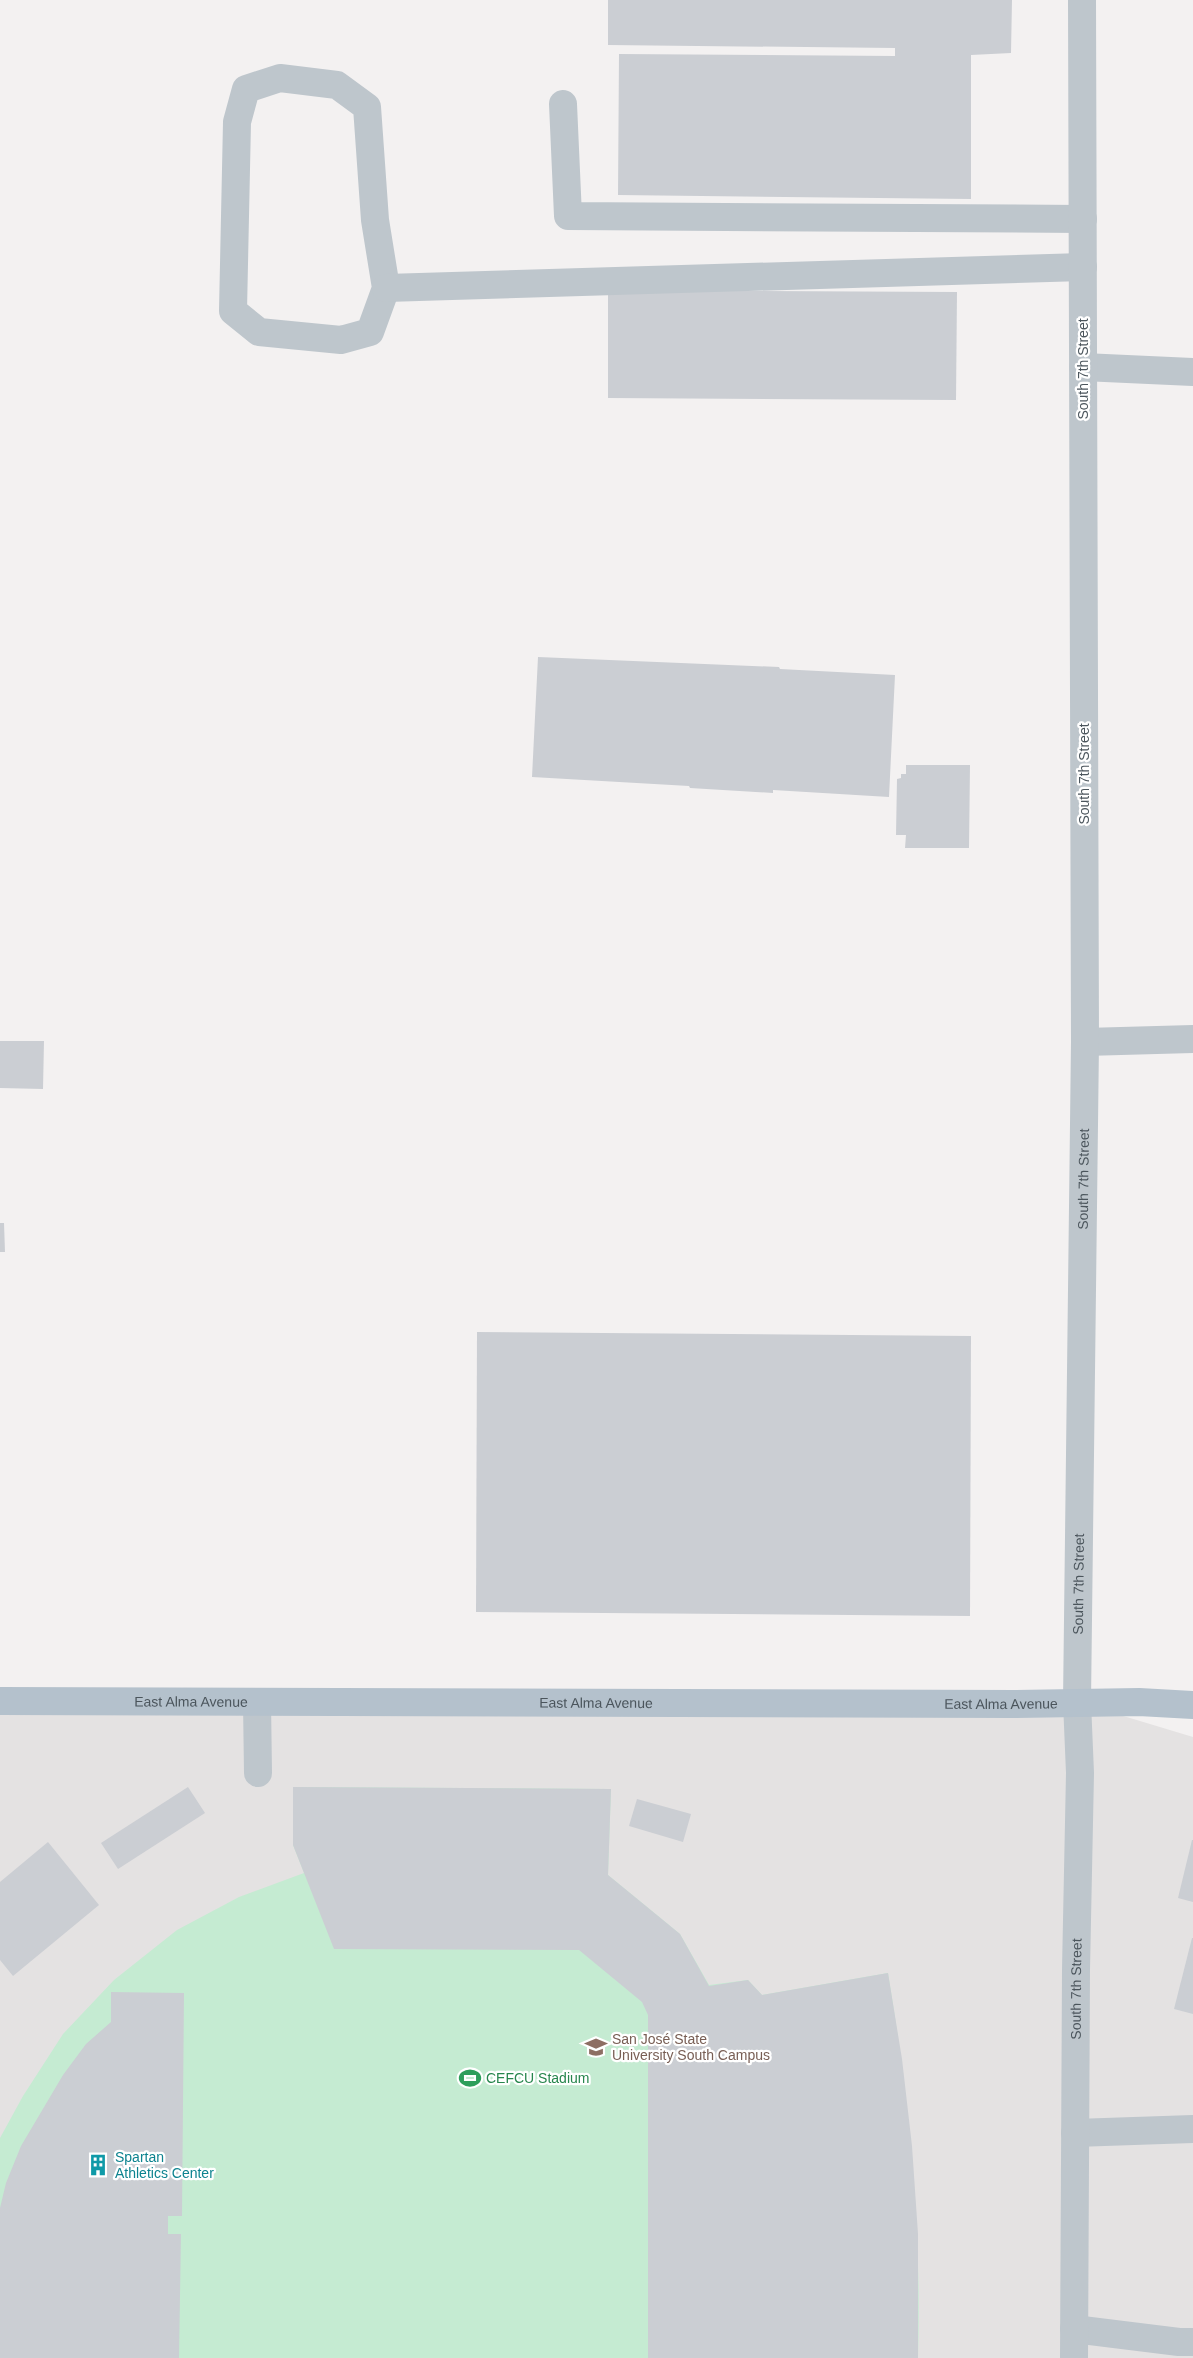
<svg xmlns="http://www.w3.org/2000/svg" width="1193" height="2358" font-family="Arial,sans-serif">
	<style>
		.education { fill: #e4e2e2 }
		.green { fill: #c5ebd2 }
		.building { fill: #cbced3 }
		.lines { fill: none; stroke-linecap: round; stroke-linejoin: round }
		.minor { stroke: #bec6cc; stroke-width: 28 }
		.major { stroke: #b4c1cc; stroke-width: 28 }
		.labels { text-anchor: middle; stroke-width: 4.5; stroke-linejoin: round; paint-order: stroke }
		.street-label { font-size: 14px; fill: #4b555c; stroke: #fff }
		.education-label { font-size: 14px; fill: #785e54; stroke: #fff; text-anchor: start }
		.leisure-label { font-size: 14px; fill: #27864d; stroke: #fff; text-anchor: start }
		.culture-label { font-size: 14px; fill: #0d838f; stroke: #fff; text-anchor: start }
	</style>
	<rect width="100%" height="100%" fill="#f3f1f1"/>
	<path class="education" d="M0 1697 1077 1702 1193 1737V2358H0Z"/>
	<path class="green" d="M293 1787 611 1789 608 1875 680 1934 709 1985 748 1980 762 1995 888 1973C909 2101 922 2228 918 2358H0V2138L23 2096 63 2034 114 1980 177 1930 239 1897 304 1873 293 1845Z"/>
	<g class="building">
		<path d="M608 0H1012L1011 53 971 55V199L618 195 619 54 895 56V48L608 45Z"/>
		<path d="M608 290 957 292 956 400 608 398Z"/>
		<path d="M538 657 779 667 780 669 895 675 889 797 773 790V793L690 788 689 786 532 777Z"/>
		<path d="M906 765H970L969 848H905L906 835H896L897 779 901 778V774H906Z"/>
		<path d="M0 1041H44L43 1089 0 1088Z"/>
		<path d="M0 1223H4L5 1252H0Z"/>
		<path d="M477 1332 971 1336 970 1616 476 1612Z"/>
		<path d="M188 1787 205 1813 118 1869 101 1843Z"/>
		<path d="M293 1787 611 1789 608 1875 680 1934 709 1986 748 1980 762 1995 888 1973 902 2059 912 2146 918 2234V2358H648V2015L642 2002 579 1950 334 1949 293 1845Z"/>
		<path d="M637 1799 691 1814 683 1842 629 1826Z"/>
		<path d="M1192 1840H1193V1902L1178 1898Z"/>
		<path d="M48 1842 99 1905 13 1976 0 1960V1882Z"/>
		<path d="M1192 1938H1193V2014L1174 2009Z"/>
		<path d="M111 1992 184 1993 182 2216H168V2234H181L179 2358H0V2208L6 2183 21 2146 63 2075 86 2044 111 2022Z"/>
	</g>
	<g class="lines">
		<g class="minor">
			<path d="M280 78 337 85 367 107 375 220 386 288 370 332 341 340 259 332 233 311 237 122 246 89Z"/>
			<path d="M563 104 568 216 1083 219"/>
			<path d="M386 288 1083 267"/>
			<path d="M1083 367 1193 372"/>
			<path d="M1085 1042 1193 1039"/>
			<path d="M257 1702 258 1773"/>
			<path d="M1075 2133 1193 2129"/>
			<path d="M1074 2329 1179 2342H1193"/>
			<path id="s1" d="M1074 2358 1076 1970 1080 1773 1077 1702 1085 1042 1082 0"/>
		</g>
		<path class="major" id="s2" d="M0 1701 1015 1704 1139 1702 1193 1705"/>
	</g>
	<defs>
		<g id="university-bare" transform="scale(1.725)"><path d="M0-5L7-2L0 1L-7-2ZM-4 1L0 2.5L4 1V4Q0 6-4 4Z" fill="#8d6e63" stroke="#fff" stroke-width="2.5" paint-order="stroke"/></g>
		<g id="stadium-bare" transform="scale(1.725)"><path d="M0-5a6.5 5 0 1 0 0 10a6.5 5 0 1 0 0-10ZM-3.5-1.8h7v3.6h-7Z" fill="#2e9e5b" stroke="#fff" stroke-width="2.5" paint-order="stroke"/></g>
		<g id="building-bare" transform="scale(1.725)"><path d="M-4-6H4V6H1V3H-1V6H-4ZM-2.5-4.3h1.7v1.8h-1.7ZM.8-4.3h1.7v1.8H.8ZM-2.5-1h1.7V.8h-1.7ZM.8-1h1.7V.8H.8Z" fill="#0f9aa8" stroke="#fff" stroke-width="2.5" paint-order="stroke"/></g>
	</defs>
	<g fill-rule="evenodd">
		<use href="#university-bare" x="596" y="2047"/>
		<use href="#stadium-bare" x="470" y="2078"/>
		<use href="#building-bare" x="98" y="2165"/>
	</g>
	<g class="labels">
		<g class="street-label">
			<text transform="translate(1083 369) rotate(-90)" y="5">South 7th Street</text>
			<text transform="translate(1084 774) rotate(-90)" y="5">South 7th Street</text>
			<text dy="5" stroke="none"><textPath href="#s1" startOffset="1179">South 7th Street</textPath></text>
			<text dy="5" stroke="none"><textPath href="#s1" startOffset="774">South 7th Street</textPath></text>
			<text dy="5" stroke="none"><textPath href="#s2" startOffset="191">East Alma Avenue</textPath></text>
			<text dy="5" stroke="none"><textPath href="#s2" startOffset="596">East Alma Avenue</textPath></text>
			<text dy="5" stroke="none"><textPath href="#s2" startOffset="1001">East Alma Avenue</textPath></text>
			<text dy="5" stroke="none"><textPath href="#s1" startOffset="369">South 7th Street</textPath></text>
		</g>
		<g class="education-label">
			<text x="612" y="2044">San José State<tspan x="612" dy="16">University South Campus</tspan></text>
		</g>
		<g class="leisure-label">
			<text x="486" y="2083">CEFCU Stadium</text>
		</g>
		<g class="culture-label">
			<text x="115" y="2162">Spartan<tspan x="115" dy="16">Athletics Center</tspan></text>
		</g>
	</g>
</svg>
